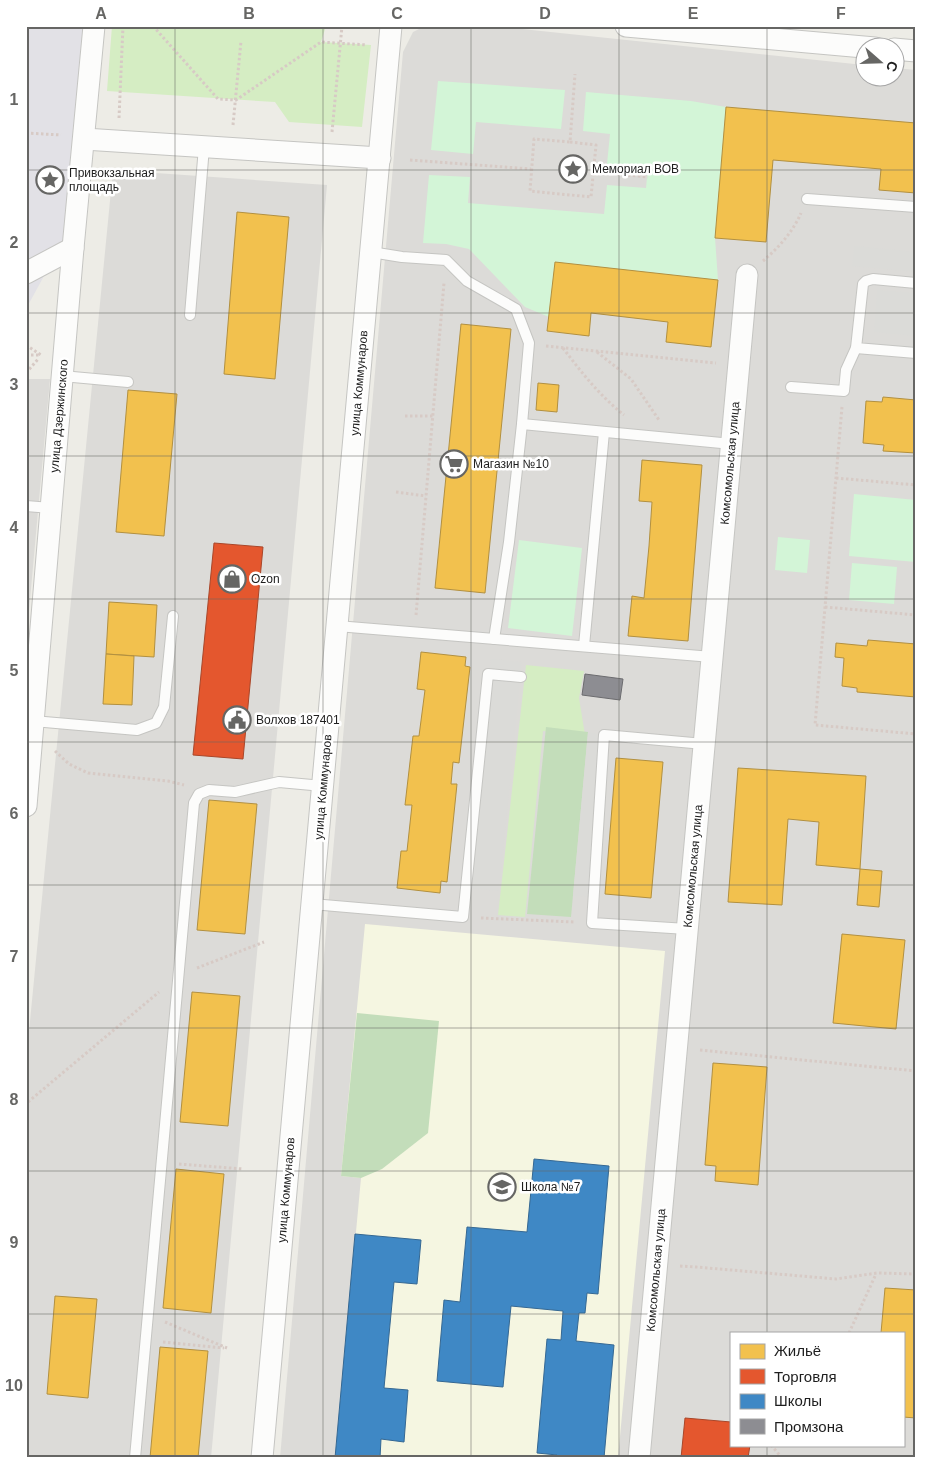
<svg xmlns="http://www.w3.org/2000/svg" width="942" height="1484" font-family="Arial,sans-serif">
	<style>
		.residential { fill: #dcdbd8; fill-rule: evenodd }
		.education { fill: #f5f6e1 }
		.grass { fill: #d5edc3 }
		.forest { fill: #c3ddba }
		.park { fill: #d3f5d7 }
		.parking { fill: #dbdbd8 }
		.plaza { fill: #e2e1e6 }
		.homes { fill: #f2c14e; stroke: #b29040 }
		.shops { fill: #e4572e; stroke: #a94629 }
		.schools { fill: #3f88c5; stroke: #356893 }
		.industry { fill: #8d8d92; stroke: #6c6c6f }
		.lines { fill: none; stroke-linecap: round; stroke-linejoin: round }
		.service-casing { stroke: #c5c5c2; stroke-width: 12 }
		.minor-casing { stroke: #c5c5c2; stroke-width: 23 }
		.path { stroke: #d7cac5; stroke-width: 3; stroke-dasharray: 2.5 2.5; stroke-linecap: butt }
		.service { stroke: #fcfcfb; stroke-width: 10 }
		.minor { stroke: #fcfcfb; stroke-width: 21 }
		.grid { fill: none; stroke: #666664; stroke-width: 1; stroke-opacity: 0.55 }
		.labels { text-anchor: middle; stroke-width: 5; stroke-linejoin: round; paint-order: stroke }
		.poi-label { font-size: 12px; fill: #1e1e1e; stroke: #fff; text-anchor: start }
		.street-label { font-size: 12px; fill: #1e1e1e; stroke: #fff }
		.neatline { fill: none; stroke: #666664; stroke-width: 2 }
		.grid-label { font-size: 16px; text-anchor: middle; font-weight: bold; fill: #666664 }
	</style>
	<rect width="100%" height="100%" fill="#edece6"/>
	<g class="residential">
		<path d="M425 26H493L864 65V78H894L895 68 916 70V1458H280L403 52 413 32ZM731 1333H903V1445H731Z"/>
		<path d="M113 170 327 185 211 1458H26V1062Z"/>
		<path d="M26 379H50L26 644Z"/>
	</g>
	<path class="education" d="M365 924 665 951 618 1458H335L361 1178 341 1176Z"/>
	<g class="grass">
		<path d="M112 26H326L321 42 371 45 362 127 289 122 275 102 107 91Z"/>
		<path d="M526 665 584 671 579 698 585 735 543 731 525 917 498 915Z"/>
	</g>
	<g class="forest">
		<path d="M546 727 588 732 571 917 527 914Z"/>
		<path d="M357 1013 439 1021 428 1133 382 1169 361 1178 341 1176Z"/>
	</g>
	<g class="park">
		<path d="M438 81 565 90 561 129 476 122 473 154 431 150Z"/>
		<path d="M586 92 691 101 726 107 715 238 718 280 555 262 549 317 525 307 469 249 446 244 423 243 429 175 470 177 468 203 604 214 607 185 646 188 648 167 607 164 610 134 583 131Z"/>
		<path d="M854 494 916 500V562L849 556Z"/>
		<path d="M778 537 810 540 807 573 775 570Z"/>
		<path d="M519 540 582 548 572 636 508 628Z"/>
		<path d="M852 563 897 567 894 604 849 600Z"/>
	</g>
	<g class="parking">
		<path d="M854 246 916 252V272L852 266Z"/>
		<path d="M877 290 916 293V336L874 332Z"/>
		<path d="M491 659 522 662 499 891 466 888Z"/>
		<path d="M588 732 604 735 594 897 573 896Z"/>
	</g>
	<path class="plaza" d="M26 26H83L86 120 63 241 26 309Z"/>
	<g class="homes">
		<path d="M726 107 916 123V193L879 190 881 169 773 160 766 242 715 238Z"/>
		<path d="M237 212 289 217 275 379 224 374Z"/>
		<path d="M555 262 718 280 711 347 666 342 668 322 591 313 589 336 547 331Z"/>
		<path d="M461 324 511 329 485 593 435 588Z"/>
		<path d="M538 383 559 385 557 412 536 410Z"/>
		<path d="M128 390 177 394 164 536 116 532Z"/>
		<path d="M883 397 916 400V453L883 451 884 445 863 443 866 401 882 402Z"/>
		<path d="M642 460 702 465 688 641 628 636 632 596 644 598 649 546 652 502 639 501Z"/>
		<path d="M109 602 157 605 154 657 106 654Z"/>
		<path d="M868 640 916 644V697L857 692V688L842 686 844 658 835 657 836 643 867 646Z"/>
		<path d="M421 652 466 657 465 666 470 667 459 763 453 762 451 784H457L447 882 441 881 440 893 397 888 401 851H407L412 805H405L413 736H419L425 690 417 689Z"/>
		<path d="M106 654 134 656 132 705 103 704Z"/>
		<path d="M616 758 663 762 651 898 605 894Z"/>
		<path d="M738 768 866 776 860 869 816 865 819 822 788 819 782 905 728 902Z"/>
		<path d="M209 800 257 804 245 934 197 930Z"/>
		<path d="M860 869 882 871 879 907 857 905Z"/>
		<path d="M842 934 905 940 896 1029 833 1023Z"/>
		<path d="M192 992 240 996 228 1126 180 1122Z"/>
		<path d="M713 1063 767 1067 758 1185 715 1181 716 1166 705 1165Z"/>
		<path d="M176 1169 224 1174 211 1313 163 1308Z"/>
		<path d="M885 1288 916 1290V1418L903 1417V1333H881Z"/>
		<path d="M55 1296 97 1299 88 1398 47 1394Z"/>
		<path d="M160 1347 208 1351 198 1458H150Z"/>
	</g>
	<g class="shops">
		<path d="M214 543 263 547 243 759 193 755Z"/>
		<path d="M685 1418 731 1422V1445H750L748 1458H681Z"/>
	</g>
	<g class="schools">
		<path d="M534 1159 609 1166 598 1294 587 1293 585 1313H579L576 1341 614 1345 604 1458H556L557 1455 537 1453 547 1339 561 1340 563 1311 511 1306 503 1387 437 1381 444 1300 460 1302 467 1227 527 1232Z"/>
		<path d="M355 1234 421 1240 417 1284 394 1282 384 1388 408 1390 404 1442 381 1439 380 1458H335Z"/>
	</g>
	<path class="industry" d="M585 674 623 679 620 700 582 695Z"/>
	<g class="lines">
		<g class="service-casing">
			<g id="service">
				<path d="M807 199 916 207"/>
				<path d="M371 252 402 257 446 260 467 281 516 309 529 343 522 424 509 542 494 639"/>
				<path d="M916 283 873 279 866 281 863 284 856 348 916 353"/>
				<path d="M190 315 204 147"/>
				<path d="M62 376 128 382"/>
				<path d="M791 387 844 391 846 370 856 348"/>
				<path d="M522 424 732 444"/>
				<path d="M26 506 51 508"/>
				<path d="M337 626 712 657"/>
				<path d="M584 646 604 432"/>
				<path d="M33 721 137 730 156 723 164 707 173 616"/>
				<path d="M312 904 463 917 488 674 521 677"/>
				<path d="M687 929 592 923 604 735 704 744"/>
				<path d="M135 1458 194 803 199 794 209 790 235 792 279 782 323 786"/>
			</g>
		</g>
		<g class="minor-casing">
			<g id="minor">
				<path d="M626 26 875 48"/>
				<path d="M894 49 916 51"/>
				<path d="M84 139 380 158"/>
				<path d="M26 273 73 248"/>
				<path d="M26 806 73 248 94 26"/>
				<path d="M262 1458 391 26"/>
				<path d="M639 1458 747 275"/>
			</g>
		</g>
		<g class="path">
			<path d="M153 26 218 99 236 100 321 42 367 45"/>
			<path d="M119 118 123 26"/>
			<path d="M233 125 241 41"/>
			<path d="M332 132 342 26"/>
			<path d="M26 133 61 135"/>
			<path d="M570 142 596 145 591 197 530 191 534 139 570 142 575 74"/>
			<path d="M410 160 531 169"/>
			<path d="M593 172 648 177"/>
			<path d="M763 261C778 248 793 232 801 213"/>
			<path d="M26 345 41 355"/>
			<path d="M546 346 716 363"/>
			<path d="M563 348C581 372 600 396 624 415"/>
			<path d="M597 352 631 379 659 420"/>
			<path d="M26 355H41"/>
			<path d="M26 373 39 358"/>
			<path d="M842 407 815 725 916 734"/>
			<path d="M405 416H433"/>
			<path d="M836 478 916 485"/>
			<path d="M396 492 426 496"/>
			<path d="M825 607 916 615"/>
			<path d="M416 615 444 283"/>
			<path d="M55 751 69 764 88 773 168 781 184 785"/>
			<path d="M481 918 574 922"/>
			<path d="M197 968 264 942"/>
			<path d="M700 1050 916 1071"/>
			<path d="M28 1102 159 992"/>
			<path d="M179 1164 243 1169"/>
			<path d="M680 1266 696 1267 836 1279 877 1273 916 1274"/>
			<path d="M165 1322 227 1348"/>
			<path d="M849 1333 876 1274"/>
			<path d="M163 1342 224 1348"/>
			<path d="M771 1445 782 1458"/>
		</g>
		<use href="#service" class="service"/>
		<use href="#minor" class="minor"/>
	</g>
	<path class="grid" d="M175 26V1458M323 26V1458M471 26V1458M619 26V1458M767 26V1333M26 170H916M26 313H916M26 456H916M26 599H916M26 742H916M26 885H916M26 1028H916M26 1171H916M26 1314H916M767 1445V1458"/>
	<defs>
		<g id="sight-ring" transform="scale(1.4375)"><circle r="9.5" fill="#fff" stroke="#666664" stroke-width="1.5"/><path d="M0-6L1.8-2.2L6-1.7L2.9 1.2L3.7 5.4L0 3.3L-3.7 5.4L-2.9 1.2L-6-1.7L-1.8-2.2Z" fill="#666664"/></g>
		<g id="supermarket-ring" transform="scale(1.4375)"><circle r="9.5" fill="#fff" stroke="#666664" stroke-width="1.5"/><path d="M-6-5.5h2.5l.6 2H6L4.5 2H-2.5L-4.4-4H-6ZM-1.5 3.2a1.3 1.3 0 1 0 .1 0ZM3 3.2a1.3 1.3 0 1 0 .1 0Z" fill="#666664"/></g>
		<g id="shop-ring" transform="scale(1.4375)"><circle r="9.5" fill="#fff" stroke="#666664" stroke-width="1.5"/><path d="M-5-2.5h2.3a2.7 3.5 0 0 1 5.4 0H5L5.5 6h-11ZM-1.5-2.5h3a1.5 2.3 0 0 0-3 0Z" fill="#666664"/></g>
		<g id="civic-ring" transform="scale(1.4375)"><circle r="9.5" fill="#fff" stroke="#666664" stroke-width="1.5"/><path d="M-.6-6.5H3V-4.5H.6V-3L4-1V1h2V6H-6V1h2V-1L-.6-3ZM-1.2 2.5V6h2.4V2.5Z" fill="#666664"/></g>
		<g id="school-ring" transform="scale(1.4375)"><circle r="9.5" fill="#fff" stroke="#666664" stroke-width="1.5"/><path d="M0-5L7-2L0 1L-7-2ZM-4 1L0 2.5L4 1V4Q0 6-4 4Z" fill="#666664"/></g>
	</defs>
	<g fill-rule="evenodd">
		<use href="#sight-ring" x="573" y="169"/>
		<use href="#sight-ring" x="50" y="180"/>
		<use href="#supermarket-ring" x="454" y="464"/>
		<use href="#shop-ring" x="232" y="579"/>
		<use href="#civic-ring" x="237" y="720"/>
		<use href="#school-ring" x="502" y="1187"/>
	</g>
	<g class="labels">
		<g class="poi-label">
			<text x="592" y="173">Мемориал ВОВ</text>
			<text x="69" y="177">Привокзальная<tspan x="69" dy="14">площадь</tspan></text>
			<text x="473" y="468">Магазин №10</text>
			<text x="251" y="583">Ozon</text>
			<text x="256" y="724">Волхов 187401</text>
			<text x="521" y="1191">Школа №7</text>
		</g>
		<g class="street-label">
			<text transform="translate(359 383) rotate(-85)" y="4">улица Коммунаров</text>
			<text transform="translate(59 416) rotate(-85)" y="4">улица Дзержинского</text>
			<text transform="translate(730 463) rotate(-85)" y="4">Комсомольская улица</text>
			<text transform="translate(323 787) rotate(-85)" y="4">улица Коммунаров</text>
			<text transform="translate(693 866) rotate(-85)" y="4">Комсомольская улица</text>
			<text transform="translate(286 1190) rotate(-85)" y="4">улица Коммунаров</text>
			<text transform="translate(656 1270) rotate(-85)" y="4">Комсомольская улица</text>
		</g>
	</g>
	<rect width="942" height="1484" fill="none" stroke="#ffffff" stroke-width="55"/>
	<rect x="730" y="1332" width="175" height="115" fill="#ffffff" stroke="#a5a5a5"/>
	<rect x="740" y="1344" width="25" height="15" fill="#f2c14e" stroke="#a5a5a5"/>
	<text x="774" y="1356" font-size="15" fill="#1e1e1e">Жильё</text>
	<rect x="740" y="1369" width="25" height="15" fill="#e4572e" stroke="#a5a5a5"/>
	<text x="774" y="1382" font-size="15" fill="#1e1e1e">Торговля</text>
	<rect x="740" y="1394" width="25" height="15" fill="#3f88c5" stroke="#a5a5a5"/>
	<text x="774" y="1406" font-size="15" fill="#1e1e1e">Школы</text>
	<rect x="740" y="1419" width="25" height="15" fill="#8d8d92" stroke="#a5a5a5"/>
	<text x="774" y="1432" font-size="15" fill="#1e1e1e">Промзона</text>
	<g transform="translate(880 62) rotate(110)"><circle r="24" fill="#ffffff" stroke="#a5a5a5"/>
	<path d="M0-4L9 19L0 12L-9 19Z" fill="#666664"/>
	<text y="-8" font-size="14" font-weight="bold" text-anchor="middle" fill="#1e1e1e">С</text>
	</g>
	<rect x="28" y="28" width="886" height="1428" class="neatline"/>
	<g class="grid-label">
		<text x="101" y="19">A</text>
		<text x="249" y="19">B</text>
		<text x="397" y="19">C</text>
		<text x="545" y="19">D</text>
		<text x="693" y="19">E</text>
		<text x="841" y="19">F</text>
		<text x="14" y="105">1</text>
		<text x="14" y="248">2</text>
		<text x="14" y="390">3</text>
		<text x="14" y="533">4</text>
		<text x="14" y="676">5</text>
		<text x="14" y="819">6</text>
		<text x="14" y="962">7</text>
		<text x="14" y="1105">8</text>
		<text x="14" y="1248">9</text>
		<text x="14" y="1391">10</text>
	</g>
</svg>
